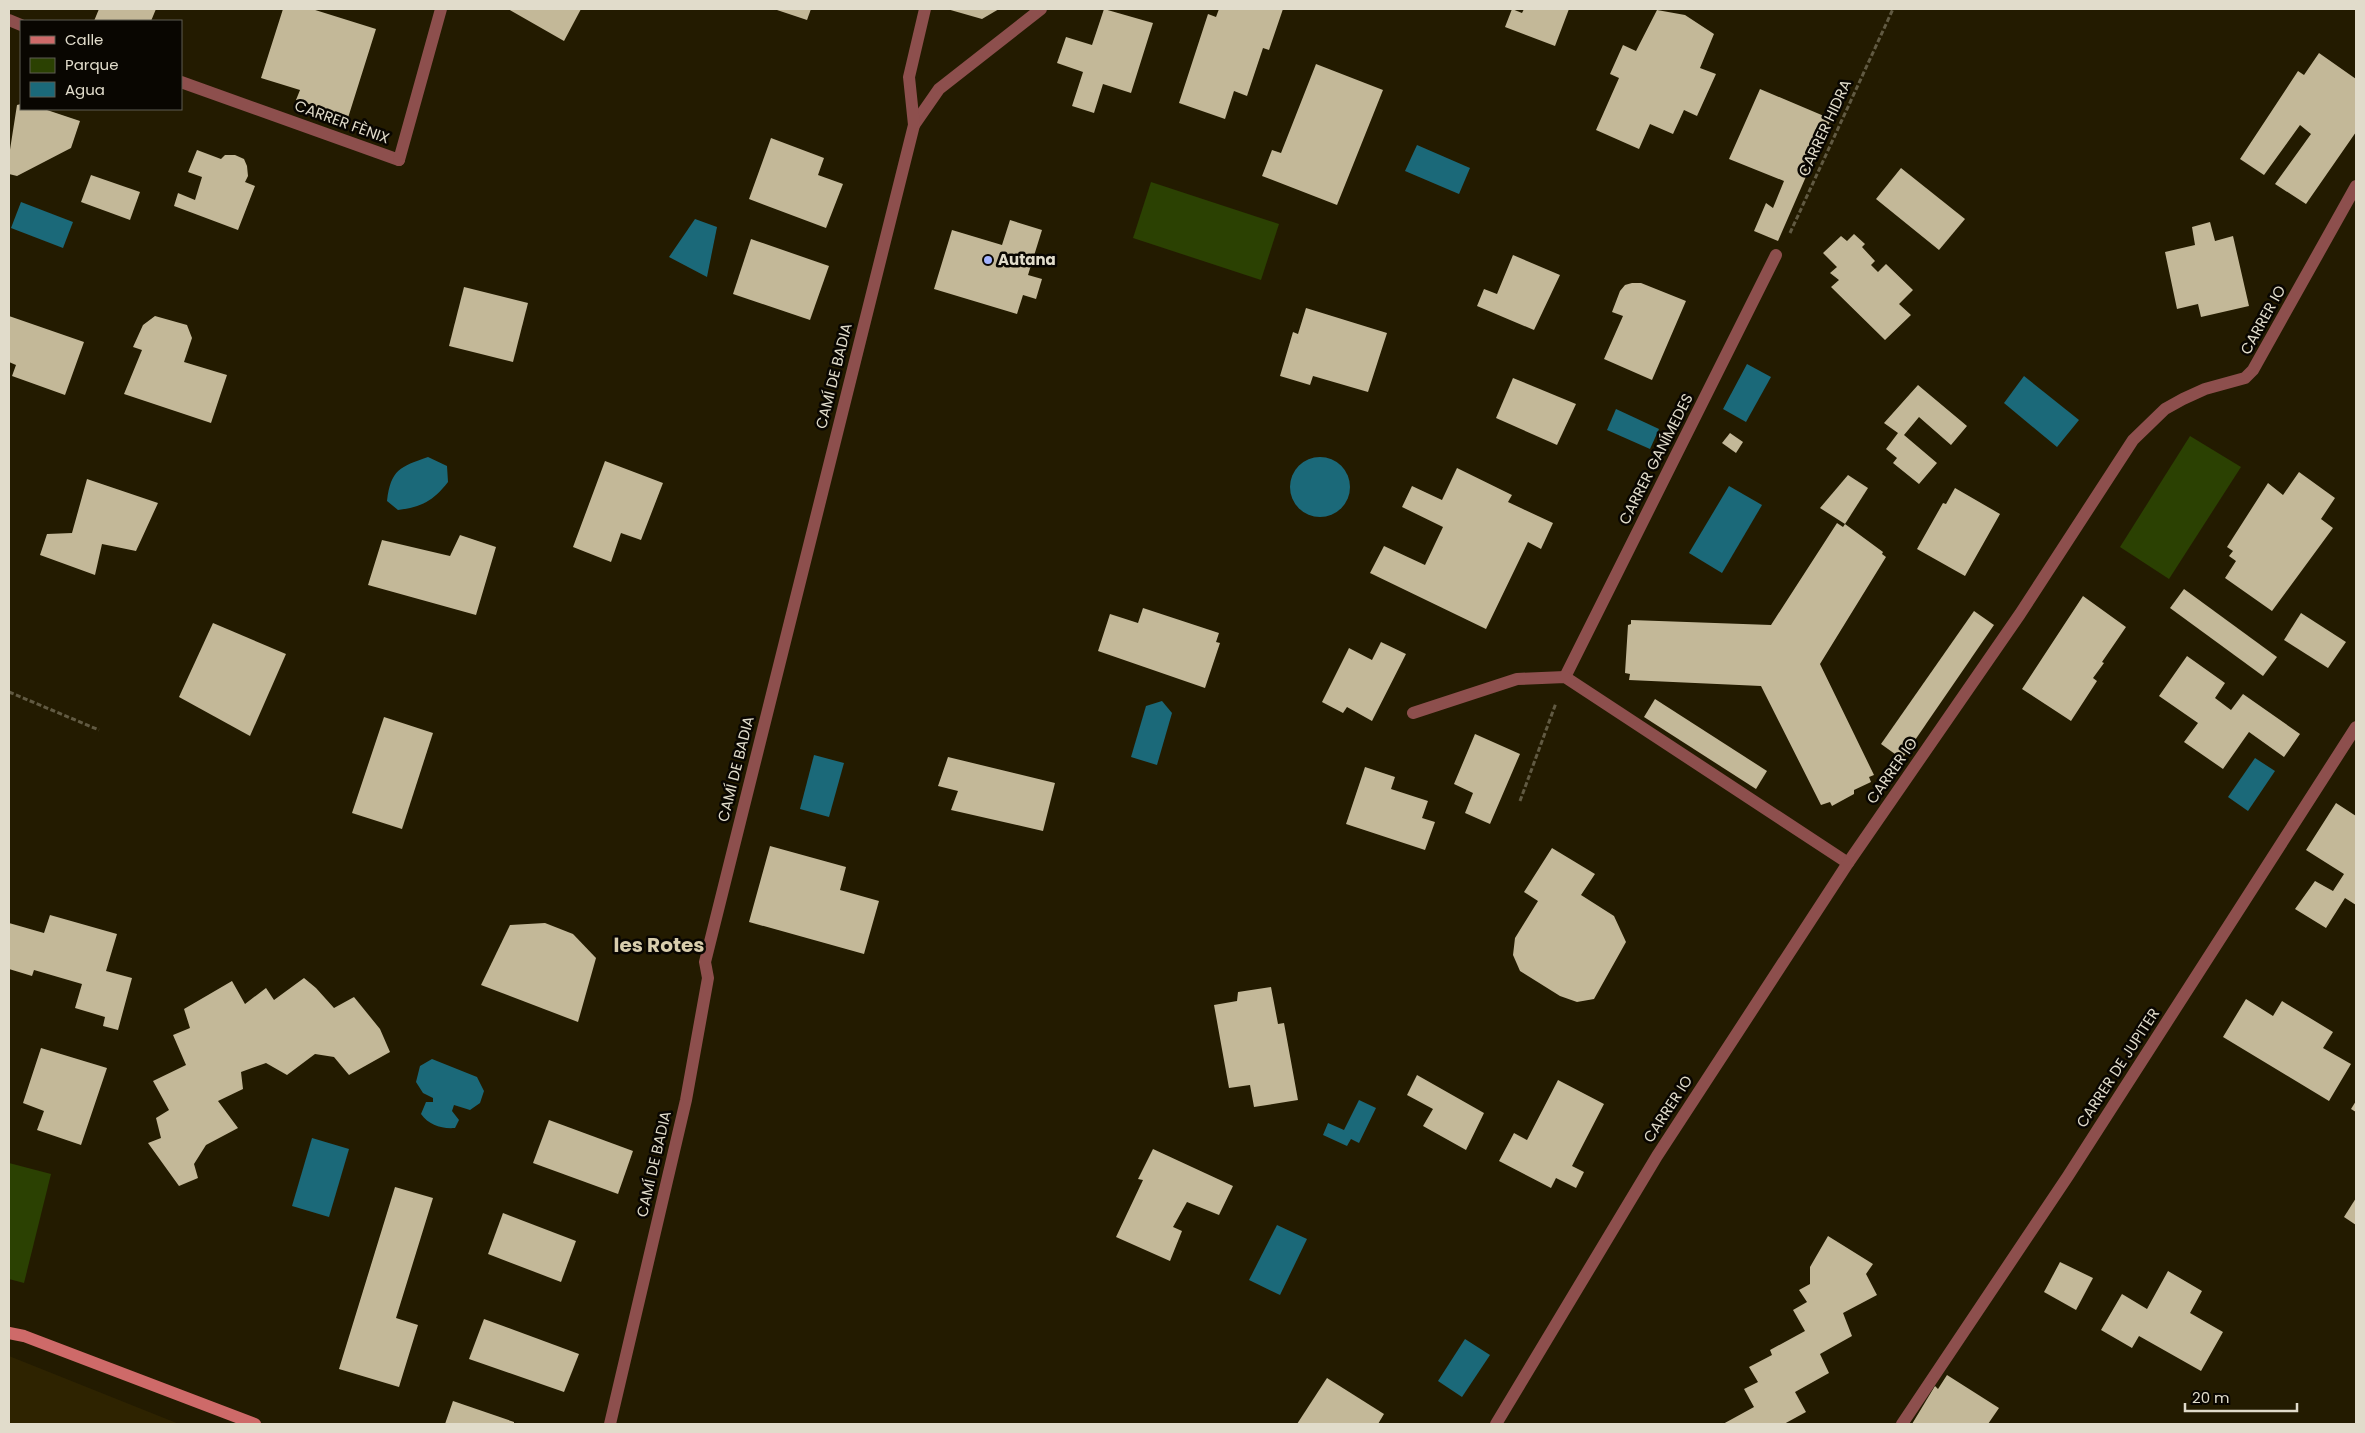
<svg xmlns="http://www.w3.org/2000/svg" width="2365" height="1433" font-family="Poppins,sans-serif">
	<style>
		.built { fill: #2e2300 }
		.green { fill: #2b4102 }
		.water { fill: #1b6979 }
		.building { fill: #c3b898 }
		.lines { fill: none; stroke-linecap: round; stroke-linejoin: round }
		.path { stroke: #615a42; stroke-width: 3; stroke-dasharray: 5 2.5; stroke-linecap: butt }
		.lane { stroke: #8d4f4d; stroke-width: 12 }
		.street { stroke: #8d4f4d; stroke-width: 12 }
		.secondary { stroke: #ce6a69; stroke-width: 12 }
		.poi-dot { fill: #a2b2fd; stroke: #090601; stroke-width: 2 }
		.labels { text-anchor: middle; stroke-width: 5; stroke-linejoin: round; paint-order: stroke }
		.street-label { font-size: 15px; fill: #e1dccb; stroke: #090601 }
		.poi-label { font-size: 15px; font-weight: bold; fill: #e1dccb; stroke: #090601; text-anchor: start }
		.district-label { font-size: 20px; font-weight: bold; fill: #d8cdad; stroke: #090601 }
	</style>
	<rect width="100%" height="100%" fill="#231b00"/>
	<path class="built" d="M9 1356 179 1424H9Z"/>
	<g class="green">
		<path d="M1151 182 1279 224 1261 280 1133 238Z"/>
		<path d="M2190 436 2241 467 2169 579 2120 547Z"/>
		<path d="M9 1163 51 1174 24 1283 9 1279Z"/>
	</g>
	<g class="water">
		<path d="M1417 145 1470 168 1459 194 1405 171Z"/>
		<path d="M21 202 73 222 63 248 11 228Z"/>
		<path d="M695 219 717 227 707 277 669 257Z"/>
		<path d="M1747 364 1771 377 1746 422 1723 409Z"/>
		<path d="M2024 376 2079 420 2057 447 2004 403Z"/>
		<path d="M1616 409 1659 429 1650 449 1607 430Z"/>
		<path d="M428 457 447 466 448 482C433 501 422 507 398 510L387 501C391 469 400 467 428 457Z"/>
		<circle cx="1320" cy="487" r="30"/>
		<path d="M1729 486 1762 505 1722 573 1689 553Z"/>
		<path d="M1162 701 1172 713 1157 765 1131 757 1146 706Z"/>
		<path d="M814 755 844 763 829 817 800 809Z"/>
		<path d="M2255 758 2275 771 2248 811 2228 797Z"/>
		<path d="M432 1059 477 1077 484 1091 480 1103 470 1110 454 1105 452 1111 459 1120 455 1128C441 1129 429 1125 421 1114L426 1102H433V1098L423 1093 416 1082 420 1066Z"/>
		<path d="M1359 1100 1376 1108 1359 1143 1351 1139 1347 1146 1323 1135 1328 1123 1344 1130Z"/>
		<path d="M312 1138 349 1149 329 1217 292 1206Z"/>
		<path d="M1277 1225 1307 1239 1280 1295 1249 1280Z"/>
		<path d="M1465 1339 1490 1355 1462 1397 1438 1381Z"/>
	</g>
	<g class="building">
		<path d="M99 9H156L151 21H94Z"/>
		<path d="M283 9H312L376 29 347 121 314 111 315 106 296 100 300 90 261 78Z"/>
		<path d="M508 9H581L564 41Z"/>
		<path d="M774 9H811L807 20Z"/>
		<path d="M947 9H999L982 19Z"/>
		<path d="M1104 9 1153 23 1131 93 1103 84 1094 113 1072 106 1083 72 1057 63 1066 37 1092 45Z"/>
		<path d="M1219 9H1283L1269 50 1263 48 1247 96 1234 91 1225 119 1179 103 1208 14 1216 17Z"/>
		<path d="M1512 9 1522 13 1524 9H1569L1555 46 1505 27Z"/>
		<path d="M1657 10 1685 15 1714 34 1700 68 1716 74 1697 116 1684 110 1673 134 1650 124 1639 149 1596 130 1619 78 1610 74 1623 45 1636 51Z"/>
		<path d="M2319 53 2356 79V132L2306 204 2275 184 2311 134 2300 125 2264 175 2240 159 2298 71 2304 75Z"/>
		<path d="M1316 64 1383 90 1337 205 1262 176 1272 150 1281 153Z"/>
		<path d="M1760 89 1831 119 1778 241 1754 231 1766 203 1773 208 1784 181 1729 159Z"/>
		<path d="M21 104V109H44L80 121 71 148 17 176 9 174V156L17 105Z"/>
		<path d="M771 138 824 158 818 175 843 184 826 228 749 199Z"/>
		<path d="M197 150 221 159 225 155H235L244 159 247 166 248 176 245 182 255 186 238 230 174 206 178 193 195 200 202 177 188 172Z"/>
		<path d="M1901 168 1965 219 1939 250 1876 199Z"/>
		<path d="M91 175 140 192 130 220 81 202Z"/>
		<path d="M1010 220 1042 230 1028 275 1042 279 1036 299 1023 295 1017 314 934 289 952 230 1002 245Z"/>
		<path d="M2210 222 2215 241 2233 236 2249 306 2201 317 2198 304 2177 309 2165 252 2195 245 2192 227Z"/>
		<path d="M1854 234 1865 244 1862 247 1875 261 1871 265 1878 272 1886 264 1913 290 1899 304 1911 315 1885 340 1831 287 1839 280 1830 273 1837 267 1823 253 1841 236 1847 241Z"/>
		<path d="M751 239 829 266 810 320 733 294Z"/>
		<path d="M1513 255 1560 275 1534 330 1477 306 1484 289 1497 294Z"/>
		<path d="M1632 283H1641L1686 301 1652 380 1604 359 1623 316 1612 312 1620 291 1625 285Z"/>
		<path d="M464 287 528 303 513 362 449 346Z"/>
		<path d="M1306 308 1387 333 1368 392 1313 376 1310 385 1280 376 1293 332 1298 334Z"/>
		<path d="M9 316 84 342 65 395 12 376 16 365 9 362Z"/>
		<path d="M155 316 187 325 192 338 184 362 227 375 211 423 124 394 142 350 133 347 143 325Z"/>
		<path d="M1513 378 1576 404 1557 445 1496 418Z"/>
		<path d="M1918 385 1967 426 1951 445 1919 417 1904 435 1937 463 1919 484 1893 463 1897 458 1886 449 1898 433 1884 423Z"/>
		<path d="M1730 433 1743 442 1736 453 1722 443Z"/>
		<path d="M605 461 663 483 641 540 621 533 611 562 573 547Z"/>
		<path d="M1457 468 1512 495 1508 502 1553 523 1541 549 1528 542 1486 629 1370 573 1384 546 1425 565 1443 527 1402 507 1412 486 1442 500Z"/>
		<path d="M2299 472 2335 498 2321 519 2333 528 2272 611 2225 578 2236 561 2229 556 2233 551 2227 547 2268 483 2283 495Z"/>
		<path d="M1848 475 1868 488 1845 524 1820 508Z"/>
		<path d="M87 479 158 503 136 551 102 544 95 575 40 555 47 534 72 533Z"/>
		<path d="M1955 488 2000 514 1965 576 1917 549 1943 503 1946 504Z"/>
		<path d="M1837 523 1843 527 1845 524 1883 552 1882 554 1886 557 1820 664 1874 775 1869 777 1871 782 1854 790V794L1832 806 1830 802 1821 805 1761 686 1629 680 1630 674 1625 673 1628 625 1631 624V620L1771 625Z"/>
		<path d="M460 535 496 547 476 615 368 585 382 540 450 556Z"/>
		<path d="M2184 589 2277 657 2263 676 2170 608Z"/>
		<path d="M2083 596 2126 627 2102 662 2104 663 2093 678 2097 681 2071 721 2022 689Z"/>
		<path d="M1143 608 1219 633 1216 642 1220 643 1205 688 1098 651 1110 614 1138 623Z"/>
		<path d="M1974 611 1994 625 1902 759 1881 744Z"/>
		<path d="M2301 613 2346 642 2328 668 2284 640Z"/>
		<path d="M213 623 286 654 250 736 179 697Z"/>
		<path d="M1381 642 1406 654 1372 721 1347 707 1343 713 1322 702 1349 648 1372 660Z"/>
		<path d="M2187 656 2225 683 2215 698 2231 710 2243 694 2300 734 2284 757 2249 732 2223 769 2184 742 2198 723 2159 696Z"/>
		<path d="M1655 699 1767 771 1756 789 1644 717Z"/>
		<path d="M384 717 433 733 402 829 352 813Z"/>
		<path d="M1475 734 1520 754 1490 824 1465 813 1473 793 1454 784Z"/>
		<path d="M948 757 1055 783 1043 831 951 810 958 791 938 786Z"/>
		<path d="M1365 767 1395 777 1391 789 1428 801 1422 818 1435 822 1425 850 1346 824Z"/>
		<path d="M2336 803 2356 816V905L2345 898 2326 928 2295 909 2315 881 2333 891 2344 874 2306 850Z"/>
		<path d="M770 846 846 867 840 890 879 901 864 954 749 922Z"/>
		<path d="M1552 848 1595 874 1581 895 1614 916 1626 942 1594 999 1577 1002 1560 996 1520 971 1513 955 1515 938 1538 901 1524 892Z"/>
		<path d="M50 915 117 934 106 971 132 978 118 1030 103 1026 105 1017 75 1008 82 984 34 970 32 976 9 969V923L44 933Z"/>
		<path d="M545 923 573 934 596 958 578 1022 481 985 510 925Z"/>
		<path d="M304 978 316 988 334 1008 354 997 380 1029 390 1052 349 1075 334 1057 315 1054 287 1075 266 1063 241 1072 243 1089 218 1101 238 1128 206 1145 194 1164 198 1178 179 1186 148 1143 161 1138 156 1118 169 1110 153 1081 186 1065 173 1035 190 1028 184 1009 232 981 245 1004 266 988 274 1000Z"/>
		<path d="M1271 987 1278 1024 1284 1023 1298 1100 1254 1107 1250 1085 1229 1088 1214 1005 1237 1001 1238 992Z"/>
		<path d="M2246 999 2273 1016 2282 1001 2333 1032 2323 1048 2351 1064 2329 1101 2223 1037Z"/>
		<path d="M41 1048 107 1068 81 1145 37 1130 44 1111 23 1103Z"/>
		<path d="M1417 1075 1484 1113 1466 1150 1423 1126 1433 1109 1407 1095Z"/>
		<path d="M1558 1080 1604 1104 1572 1166 1584 1172 1576 1188 1556 1178 1551 1188 1499 1161 1514 1133 1527 1140Z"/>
		<path d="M2356 1101V1112L2351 1109Z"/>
		<path d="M549 1120 633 1151 618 1194 533 1163Z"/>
		<path d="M1153 1149 1233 1186 1219 1215 1187 1202 1173 1227 1182 1231 1170 1261 1116 1237 1143 1180 1138 1179Z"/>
		<path d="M395 1187 433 1198 396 1318 418 1325 399 1387 339 1369Z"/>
		<path d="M2356 1198V1225L2344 1217Z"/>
		<path d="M503 1213 576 1241 561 1282 488 1254Z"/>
		<path d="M1828 1236 1873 1264 1866 1274 1877 1295 1843 1313 1852 1336 1820 1354 1829 1373 1795 1392 1806 1412 1784 1424H1723L1754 1407 1744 1389 1758 1382 1749 1367 1772 1355 1770 1350 1805 1331 1793 1310 1807 1302 1799 1290 1810 1284V1267Z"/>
		<path d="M2060 1262 2093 1278 2076 1310 2044 1292Z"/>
		<path d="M2168 1271 2202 1291 2190 1313 2223 1332 2201 1371 2139 1336 2132 1348 2101 1330 2122 1294 2147 1309Z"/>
		<path d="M484 1319 579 1354 564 1392 469 1359Z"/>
		<path d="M1947 1375 1999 1408 1988 1424H1912L1935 1386 1938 1389Z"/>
		<path d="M1327 1378 1384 1414 1378 1424H1297Z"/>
		<path d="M453 1401 514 1422V1424H445Z"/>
	</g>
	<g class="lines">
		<g class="path">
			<path d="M1790 233 1893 9"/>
			<path d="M9 692 99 730"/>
			<path d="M1520 801 1556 703"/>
		</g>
		<g class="lane">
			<path d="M9 20 21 25"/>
			<path d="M181 82 399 160"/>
		</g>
		<g class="street">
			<path d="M914 125 939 89 1041 9"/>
			<path d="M399 160 441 9"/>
			<path d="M1565 677 1776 255"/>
			<path d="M1413 713 1517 679 1565 677 1848 863"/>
			<path d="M610 1424 686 1100 708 978 705 962 914 125 909 77 925 9"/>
			<path d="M1496 1424 1657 1156 1848 863 2020 614 2133 440 2165 409 2183 399 2205 389 2245 378 2253 370 2356 186"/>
			<path d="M1902 1424 2068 1176 2356 727"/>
		</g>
		<path class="secondary" d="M9 1333 24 1336 255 1424"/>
	</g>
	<circle class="poi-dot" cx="988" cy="260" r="5"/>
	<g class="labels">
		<g class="street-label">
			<text transform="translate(342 122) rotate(20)" y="5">CARRER FÈNIX</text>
			<text transform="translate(1825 128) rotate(-65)" y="5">CARRER HIDRA</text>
			<text transform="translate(2263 320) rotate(-61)" y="5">CARRER IO</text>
			<text transform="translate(834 376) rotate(-76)" y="5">CAMÍ DE BADIA</text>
			<text transform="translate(1656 459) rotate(-63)" y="5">CARRER GANÍMEDES</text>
			<text transform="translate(736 769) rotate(-76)" y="5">CAMÍ DE BADIA</text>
			<text transform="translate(1892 771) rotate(-55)" y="5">CARRER IO</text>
			<text transform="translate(2118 1068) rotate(-57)" y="5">CARRER DE JUPITER</text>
			<text transform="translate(1668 1109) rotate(-57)" y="5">CARRER IO</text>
			<text transform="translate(654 1164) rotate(-77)" y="5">CAMÍ DE BADIA</text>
		</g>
		<g class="poi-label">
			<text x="998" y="265">Autana</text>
		</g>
		<g class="district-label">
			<text x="659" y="952">les Rotes</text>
		</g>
	</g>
	<rect width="2365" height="1433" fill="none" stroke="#e1dccb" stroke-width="20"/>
	<rect x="20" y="20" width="162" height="90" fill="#090601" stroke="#5f5c52"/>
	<rect x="30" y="36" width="25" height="8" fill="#ce6a69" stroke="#5f5c52"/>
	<text x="65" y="45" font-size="15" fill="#e1dccb">Calle</text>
	<rect x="30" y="58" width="25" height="15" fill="#2b4102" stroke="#5f5c52"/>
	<text x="65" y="70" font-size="15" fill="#e1dccb">Parque</text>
	<rect x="30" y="82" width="25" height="15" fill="#1b6979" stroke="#5f5c52"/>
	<text x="65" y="95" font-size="15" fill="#e1dccb">Agua</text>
	<path d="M2185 1403v8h112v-8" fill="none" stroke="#e1dccb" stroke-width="2.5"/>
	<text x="2192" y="1403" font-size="15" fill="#e1dccb" stroke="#090601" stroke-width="4" paint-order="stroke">20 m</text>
</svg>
